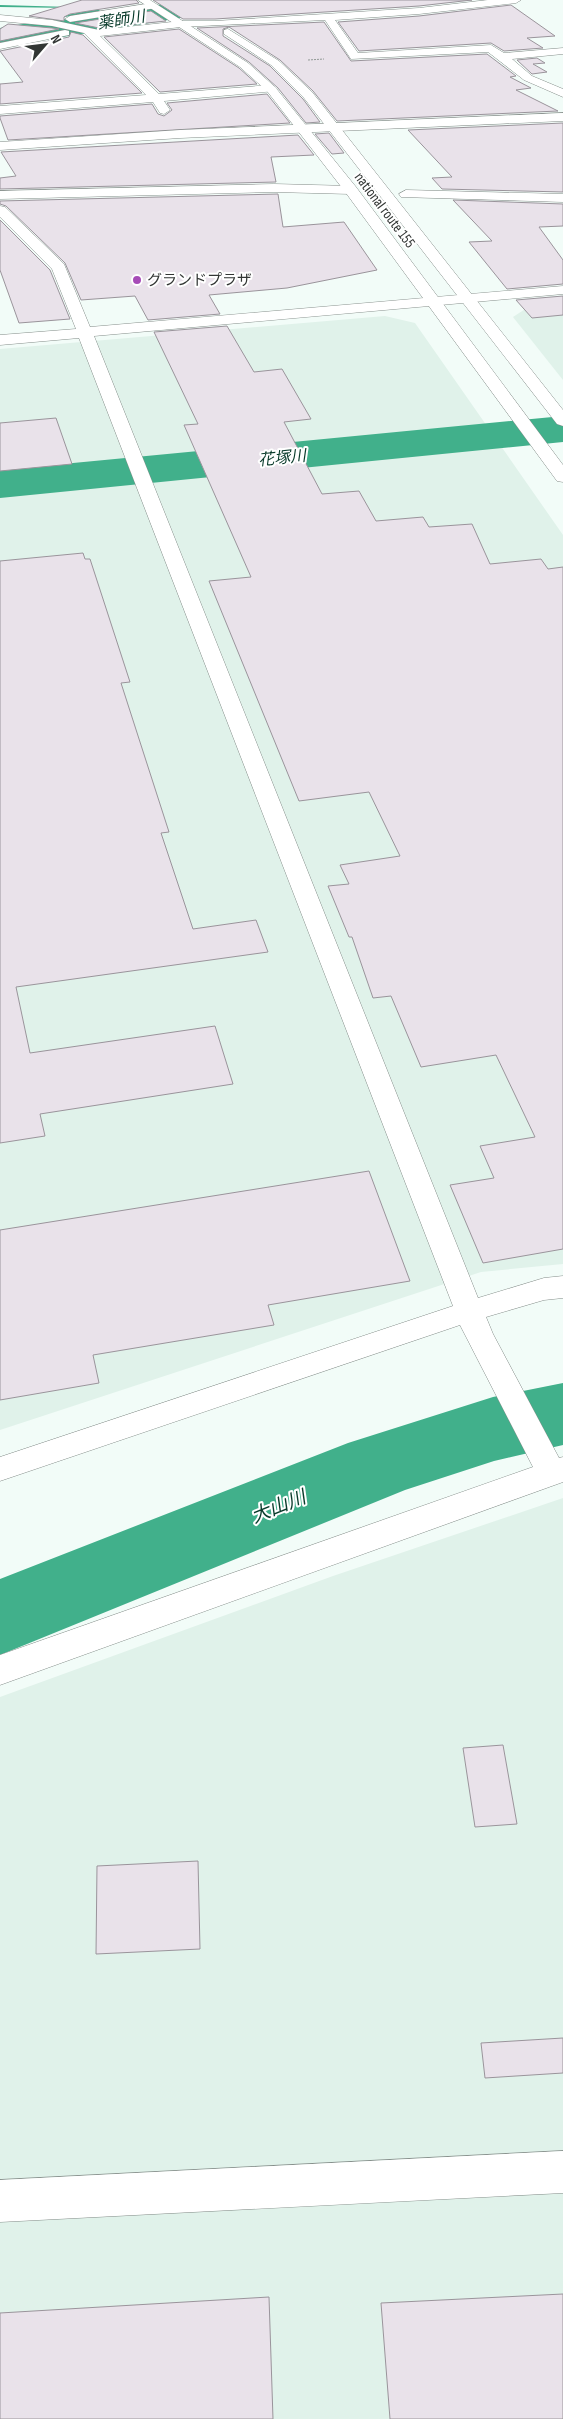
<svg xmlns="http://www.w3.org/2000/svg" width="563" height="2419" font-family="'Sofia Sans Condensed','Noto Sans JP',sans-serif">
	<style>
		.built { fill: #e0f2ea }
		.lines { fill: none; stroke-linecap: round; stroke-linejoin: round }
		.stream { fill: #41b08b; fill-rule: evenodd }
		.river { fill: #41b08b; fill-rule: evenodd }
		.building { fill: #e9e2ea; stroke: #9a949b }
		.minor-casing { stroke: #858e8a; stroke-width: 1 }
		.highway-casing { stroke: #858e8a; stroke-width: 1 }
		.path { stroke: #929996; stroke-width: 1; stroke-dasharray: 2 1; stroke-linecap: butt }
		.minor { fill: #fff; fill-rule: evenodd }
		.highway { fill: #fff; fill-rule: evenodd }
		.poi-dot { fill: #a64bb7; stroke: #fff; stroke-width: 2 }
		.labels { text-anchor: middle; stroke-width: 4; stroke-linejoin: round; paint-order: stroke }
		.far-street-label { font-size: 15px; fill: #323634; stroke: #fff }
		.far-poi-label { font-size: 15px; fill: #323634; stroke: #fff; text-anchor: start }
		.far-water-label { font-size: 16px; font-style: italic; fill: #093b2b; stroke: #fff }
		.water-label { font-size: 19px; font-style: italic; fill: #093b2b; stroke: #fff }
	</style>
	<rect width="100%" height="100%" fill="#f2fcf8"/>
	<g class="built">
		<path d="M563 301V380L513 317 533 304Z"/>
		<path d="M385 316 415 323 563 535V1264L481 1272 0 1430V349Z"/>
		<path d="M563 1498V2419H0V1697L333 1576Z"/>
	</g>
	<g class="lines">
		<g class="stream">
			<path d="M0 5 71 7 73 8 0 7Z"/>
			<path d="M98 9 100 11 47 20 45 19Z"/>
			<path d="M117 13 131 16 129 17 119 15Z"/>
			<path d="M34 22V24L0 30V28Z"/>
		</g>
		<g class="river">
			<path d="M189 0H257L253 6 243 8 0 47V29Z"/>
			<path d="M563 416V442L0 498V470Z"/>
			<path d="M563 1383V1445L494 1461 405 1490 0 1655V1579L348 1443 493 1397Z"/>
		</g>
	</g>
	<g class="building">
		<path d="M82 0H136L139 3 70 14 64 17V21L29 16Z"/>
		<path d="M153 0H472L419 6 215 19H183Z"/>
		<path d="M511 5 555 36 527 38 543 48 504 51 491 43 359 51 338 22 419 16Z"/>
		<path d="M151 11 166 21 99 28 75 23Z"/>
		<path d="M324 22 351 61 487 54 516 76 510 77 531 88 516 90 558 111 337 121 313 91 280 60 229 27 223 29V36L270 66 303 99 320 122 306 123 278 88 249 62 197 28Z"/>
		<path d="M8 24 52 28 59 29 0 41V29Z"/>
		<path d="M179 29 239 68 257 84 160 92 104 37Z"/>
		<path d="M71 32 83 35 142 93 0 104V84L23 82 0 51 69 37Z"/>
		<path d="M537 58 545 63 533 64 547 72 532 74 517 60Z"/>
		<path d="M267 94 290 123 8 140 0 118V116L152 104 158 114 164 116 172 110 167 103Z"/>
		<path d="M563 123V192L442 189 432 178 452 177 408 130Z"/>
		<path d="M329 133 344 153 332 154 315 134Z"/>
		<path d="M298 135 314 155 271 157 276 182 0 189V178L16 176 1 152Z"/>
		<path d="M278 194 283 227 344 222 377 270 287 288 209 295 220 314 148 320 135 296 81 300 65 263 6 206 0 204V201Z"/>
		<path d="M453 200 563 204V226L539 227 563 260V284L507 289 469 242 492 241Z"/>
		<path d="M0 220 50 270 70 319 19 323 0 270Z"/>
		<path d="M563 296V315L532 318 516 300Z"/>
		<path d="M227 326 254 372 282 369 311 419 284 422 322 494 359 491 376 521 423 517 429 527 472 524 490 564 541 559 548 569 563 567V1249L483 1263 450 1185 494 1178 480 1146 535 1137 496 1055 421 1067 391 996 373 998 352 937H349L328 886 349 884 340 865 400 856 369 792 299 801 209 581 251 577 184 425 198 424 154 332Z"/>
		<path d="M56 418 72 464 0 471V423Z"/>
		<path d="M83 553 85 559H90L130 682 121 683 169 832 161 833 193 929 256 920 268 952 16 987 30 1053 215 1026 233 1084 40 1114 45 1136 0 1143V561Z"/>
		<path d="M369 1171 410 1281 268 1305 274 1325 93 1355 99 1383 0 1400V1230Z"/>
		<path d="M503 1745 517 1824 475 1827 463 1748Z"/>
		<path d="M198 1861 200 1949 96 1954 97 1866Z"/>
		<path d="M563 2038V2073L485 2078 481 2043Z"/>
		<path d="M563 2294V2419H390L381 2303Z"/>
		<path d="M269 2297 273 2419H0V2313Z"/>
	</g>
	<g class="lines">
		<g class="minor-casing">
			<g id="minor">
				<path d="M488 0H521L516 3 419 14 335 20 358 53 491 45 504 53 563 48V54L512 59 532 76 563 89V97L524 80 488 52 351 59 325 20 181 27 100 36 159 94 271 85 275 87 277 89 275 91 164 101 170 110 164 114 160 113 153 102 0 114V106L146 95 84 33 52 26 0 21V15L52 20 99 30 181 21H215L419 8Z"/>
				<path d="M152 3 156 4V8L70 22 65 19 70 16Z"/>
				<path d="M65 30 69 31V35L0 49V43Z"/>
				<path d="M563 113V121L180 138 0 150V142L180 130Z"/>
				<path d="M274 184 351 186 358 190 351 194 274 192 0 199V191Z"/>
				<path d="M406 190 563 194V202L401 197 399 194Z"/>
				<path d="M0 206 5 207 64 264 90 327 563 286V294L94 336 478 1298 544 1278 563 1276V1298L544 1300 486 1317 493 1334 559 1458 563 1457V1482L0 1685V1655L533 1467 460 1325 0 1481V1457L453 1306 79 338 0 345V335L76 329 52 269 0 217Z"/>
				<path d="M563 2151V2193L0 2222V2180Z"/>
			</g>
		</g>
		<g class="highway-casing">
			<g id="highway">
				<path d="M138 0H150L248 63 275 87 356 187 563 465V482L557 481 346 193 267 91 240 67Z"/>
				<path d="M228 29 279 61 312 92 563 410V426L557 424 304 98 271 65 224 34V30Z"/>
			</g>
		</g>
		<path class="path" d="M308 60 324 59"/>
		<use href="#minor" class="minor"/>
		<use href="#highway" class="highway"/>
	</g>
	<circle class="poi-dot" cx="137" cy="280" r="5"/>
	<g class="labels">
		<g class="far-street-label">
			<text transform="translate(385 210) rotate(53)" y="5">national route 155</text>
		</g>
		<g class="far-poi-label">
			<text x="147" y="285">グランドプラザ</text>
		</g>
		<g class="far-water-label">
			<text transform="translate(121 19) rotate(-9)" y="6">薬師川</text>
			<text transform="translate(282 457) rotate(-6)" y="6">花塚川</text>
		</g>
		<g class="water-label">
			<text transform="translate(278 1506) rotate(-22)" y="7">大山川</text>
		</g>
	</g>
	<g transform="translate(45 45) rotate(62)" stroke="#ffffff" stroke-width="4" paint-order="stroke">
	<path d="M0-4L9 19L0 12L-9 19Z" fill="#323634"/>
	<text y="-8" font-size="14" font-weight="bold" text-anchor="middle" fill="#323634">N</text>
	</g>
</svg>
